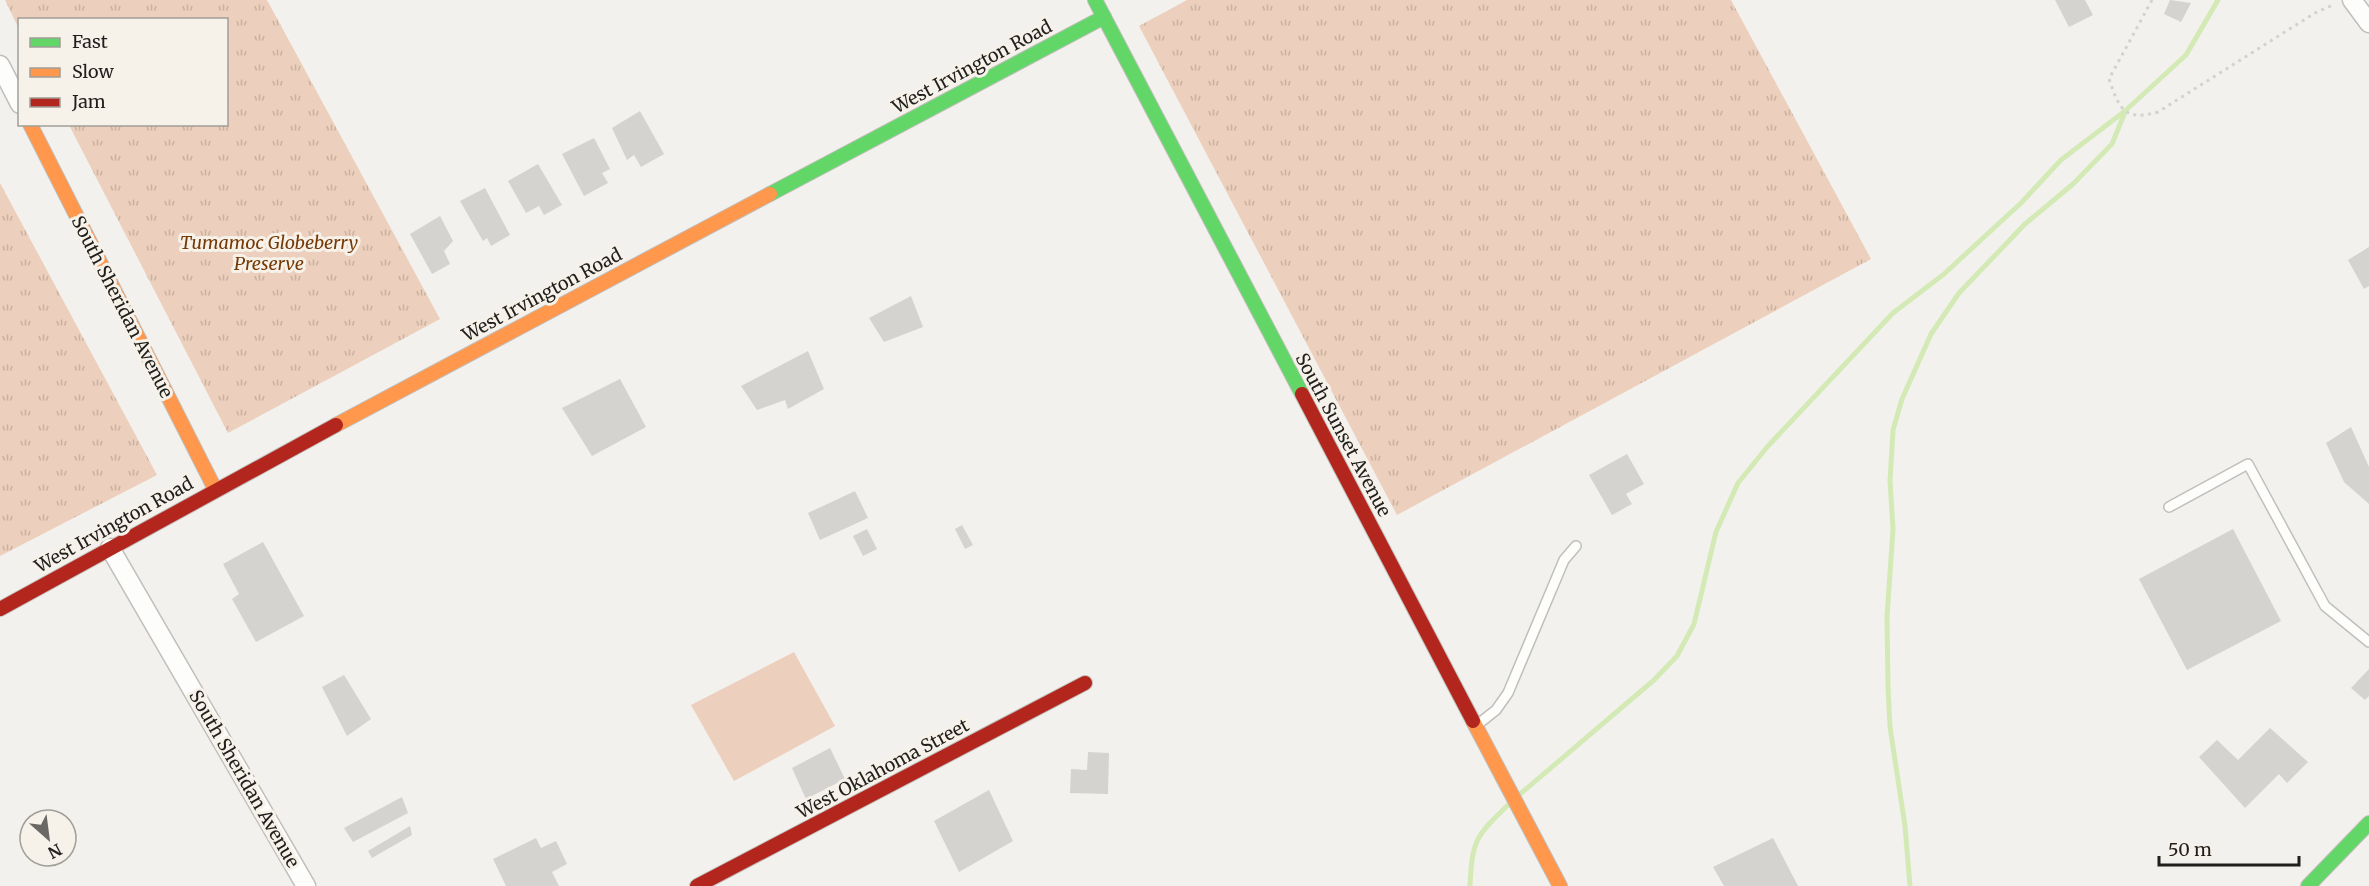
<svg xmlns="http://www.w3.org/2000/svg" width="2369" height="886" font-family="Merriweather,serif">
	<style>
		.green { fill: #eccfbc }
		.park { fill: url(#park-tufts) }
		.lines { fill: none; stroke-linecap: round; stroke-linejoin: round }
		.stream { stroke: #d4eab6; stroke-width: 5 }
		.building { fill: #d4d3d0 }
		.lane-casing { stroke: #c0bfbc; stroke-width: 12 }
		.street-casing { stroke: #c0bfbc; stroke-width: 21 }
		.fast-casing { stroke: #c0bfbc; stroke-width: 16 }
		.slow-casing { stroke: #c0bfbc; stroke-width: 16 }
		.jam-casing { stroke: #c0bfbc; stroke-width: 16 }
		.path { stroke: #d3d2d1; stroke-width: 3; stroke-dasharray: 3 4.5; stroke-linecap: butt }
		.lane { stroke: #fdfdfc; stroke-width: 9 }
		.street { stroke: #fdfdfc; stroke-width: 18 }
		.fast { stroke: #63d668; stroke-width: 14 }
		.slow { stroke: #ff974d; stroke-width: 14 }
		.jam { stroke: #b3261e; stroke-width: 14 }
		.labels { text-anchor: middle; stroke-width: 6; stroke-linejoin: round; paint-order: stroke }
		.street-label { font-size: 18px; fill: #211f1c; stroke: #f6f2ea }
		.park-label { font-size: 18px; font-style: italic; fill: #763804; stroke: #f6f2ea }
	</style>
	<defs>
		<pattern id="park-tufts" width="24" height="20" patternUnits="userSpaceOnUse" patternTransform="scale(1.5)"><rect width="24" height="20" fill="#eccfbc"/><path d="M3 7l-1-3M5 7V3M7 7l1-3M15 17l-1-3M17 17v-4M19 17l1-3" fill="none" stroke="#cab1a1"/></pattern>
	</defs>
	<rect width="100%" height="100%" fill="#f3f1ed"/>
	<path class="green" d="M794 652 835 726 734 781 691 705Z"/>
	<g class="park">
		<path d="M5 0H267L440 319 228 433 69 125 226 124V20H20L19 29Z"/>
		<path d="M1187 0H1731L1871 259 1397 515 1139 26Z"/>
		<path d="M0 183 157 475 0 556Z"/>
	</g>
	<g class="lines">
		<g class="stream">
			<path d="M1519 795 1654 680 1677 656 1694 624 1716 532 1738 483 1768 446 1893 313 1944 274 2021 203 2061 160 2125 111 2186 55 2218 0"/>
			<path d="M1470 886C1472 840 1476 836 1508 805"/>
			<path d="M1910 886 1905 826 1890 727 1888 687 1887 617 1893 529 1890 481 1893 430 1902 399 1931 334 1959 293 2025 224 2073 184 2112 144 2125 112"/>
		</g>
	</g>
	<g class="building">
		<path d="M2055 0H2085L2093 15 2069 27Z"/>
		<path d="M2170 0 2191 3 2181 22 2164 14Z"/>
		<path d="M640 111 664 154 641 167 634 155 627 160 612 128Z"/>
		<path d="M594 138 610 169 602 173 608 183 584 196 562 154Z"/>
		<path d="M538 164 562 205 544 215 539 206 526 213 508 181Z"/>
		<path d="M485 188 510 235 491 246 487 238 483 241 460 201Z"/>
		<path d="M440 216 453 241 444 251 450 264 432 274 410 234Z"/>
		<path d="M2369 247V286L2364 289 2348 260Z"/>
		<path d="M911 296 923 327 884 342 869 318Z"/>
		<path d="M808 351 824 389 788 409 785 400 757 410 741 386Z"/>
		<path d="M620 379 646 427 592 456 562 408Z"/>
		<path d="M2351 427 2369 467V504L2344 482 2326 443Z"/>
		<path d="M1627 454 1644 484 1626 494 1632 504 1612 515 1589 475Z"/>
		<path d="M855 491 868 518 820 540 808 513Z"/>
		<path d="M962 525 973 545 965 549 955 529Z"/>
		<path d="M867 529 877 549 863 556 853 536Z"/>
		<path d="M2233 529 2281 621 2187 670 2139 579Z"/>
		<path d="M263 542 304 616 256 642 232 599 239 594 223 564Z"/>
		<path d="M2369 669V696L2365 700 2351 688Z"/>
		<path d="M344 675 371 719 347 736 322 687Z"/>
		<path d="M2270 728 2308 762 2287 783 2279 774 2245 808 2199 757 2217 740 2238 760Z"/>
		<path d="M830 748 845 779 806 799 792 768Z"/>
		<path d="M1088 752 1109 753 1108 794 1070 793 1071 769 1087 770Z"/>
		<path d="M989 790 1013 841 959 872 934 821Z"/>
		<path d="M402 797 408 813 353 842 344 828Z"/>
		<path d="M410 826 412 835 372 858 368 851Z"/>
		<path d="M536 838 541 848 556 841 567 864 552 872 559 886H506L493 859Z"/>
		<path d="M1773 838 1798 886H1724L1713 867Z"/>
	</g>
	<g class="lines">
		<g class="lane-casing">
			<g id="lane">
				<path d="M2169 507 2248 464 2325 606 2369 642"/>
				<path d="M1477 725 1496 710 1508 693 1564 560 1576 546"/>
			</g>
		</g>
		<g class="street-casing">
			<g id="street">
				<path d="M2352 0 2369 23"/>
				<path d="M0 65 20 104"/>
				<path d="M110 548 306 886"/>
			</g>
		</g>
		<g class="fast-casing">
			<g id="fast">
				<path d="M1095 0 1302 394"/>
				<path d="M770 194 1104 17"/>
				<path d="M2308 886 2369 823"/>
			</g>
		</g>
		<g class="slow-casing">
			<g id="slow">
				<path d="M30 124 215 489"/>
				<path d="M336 425 770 194"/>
				<path d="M1473 721 1560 886"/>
			</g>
		</g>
		<g class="jam-casing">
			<g id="jam">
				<path d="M1302 394 1473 721"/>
				<path d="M0 609 336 425"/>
				<path d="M697 886 1085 683"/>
			</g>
		</g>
		<path class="path" d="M2152 0 2109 79C2119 108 2124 122 2158 112L2315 13 2335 4"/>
		<use href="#lane" class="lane"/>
		<use href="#street" class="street"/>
		<use href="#fast" class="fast"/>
		<use href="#slow" class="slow"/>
		<use href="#jam" class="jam"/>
	</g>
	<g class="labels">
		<g class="street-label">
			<text transform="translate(972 67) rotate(-28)" y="6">West Irvington Road</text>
			<text transform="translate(542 295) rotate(-28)" y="6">West Irvington Road</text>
			<text transform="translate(122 307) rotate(63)" y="6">South Sheridan Avenue</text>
			<text transform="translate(1343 435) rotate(62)" y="6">South Sunset Avenue</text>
			<text transform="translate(114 525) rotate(-29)" y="6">West Irvington Road</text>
			<text transform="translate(883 769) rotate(-28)" y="6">West Oklahoma Street</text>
			<text transform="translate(244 779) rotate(60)" y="6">South Sheridan Avenue</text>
		</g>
		<g class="park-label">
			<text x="269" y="249">Tumamoc Globeberry<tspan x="269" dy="21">Preserve</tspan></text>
		</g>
	</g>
	<rect x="18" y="18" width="210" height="108" fill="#f6f2ea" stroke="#a19e98" stroke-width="1.5"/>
	<rect x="30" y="38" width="30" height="9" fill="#63d668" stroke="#a19e98" stroke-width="1.5"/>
	<text x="72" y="48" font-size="18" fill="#211f1c">Fast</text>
	<rect x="30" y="68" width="30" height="9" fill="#ff974d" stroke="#a19e98" stroke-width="1.5"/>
	<text x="72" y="78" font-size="18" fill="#211f1c">Slow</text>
	<rect x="30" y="98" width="30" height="9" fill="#b3261e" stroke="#a19e98" stroke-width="1.5"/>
	<text x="72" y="108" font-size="18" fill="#211f1c">Jam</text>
	<g transform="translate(48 838) rotate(152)"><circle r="28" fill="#f6f2ea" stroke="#a19e98" stroke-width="1.5"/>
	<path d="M0-4.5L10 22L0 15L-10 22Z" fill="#6a6865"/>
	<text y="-9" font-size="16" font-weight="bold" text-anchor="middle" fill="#211f1c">N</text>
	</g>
	<path d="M2159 856v9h140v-9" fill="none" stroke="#211f1c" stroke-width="3"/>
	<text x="2168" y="856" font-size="18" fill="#211f1c" stroke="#f6f2ea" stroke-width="4.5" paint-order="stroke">50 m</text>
</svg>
